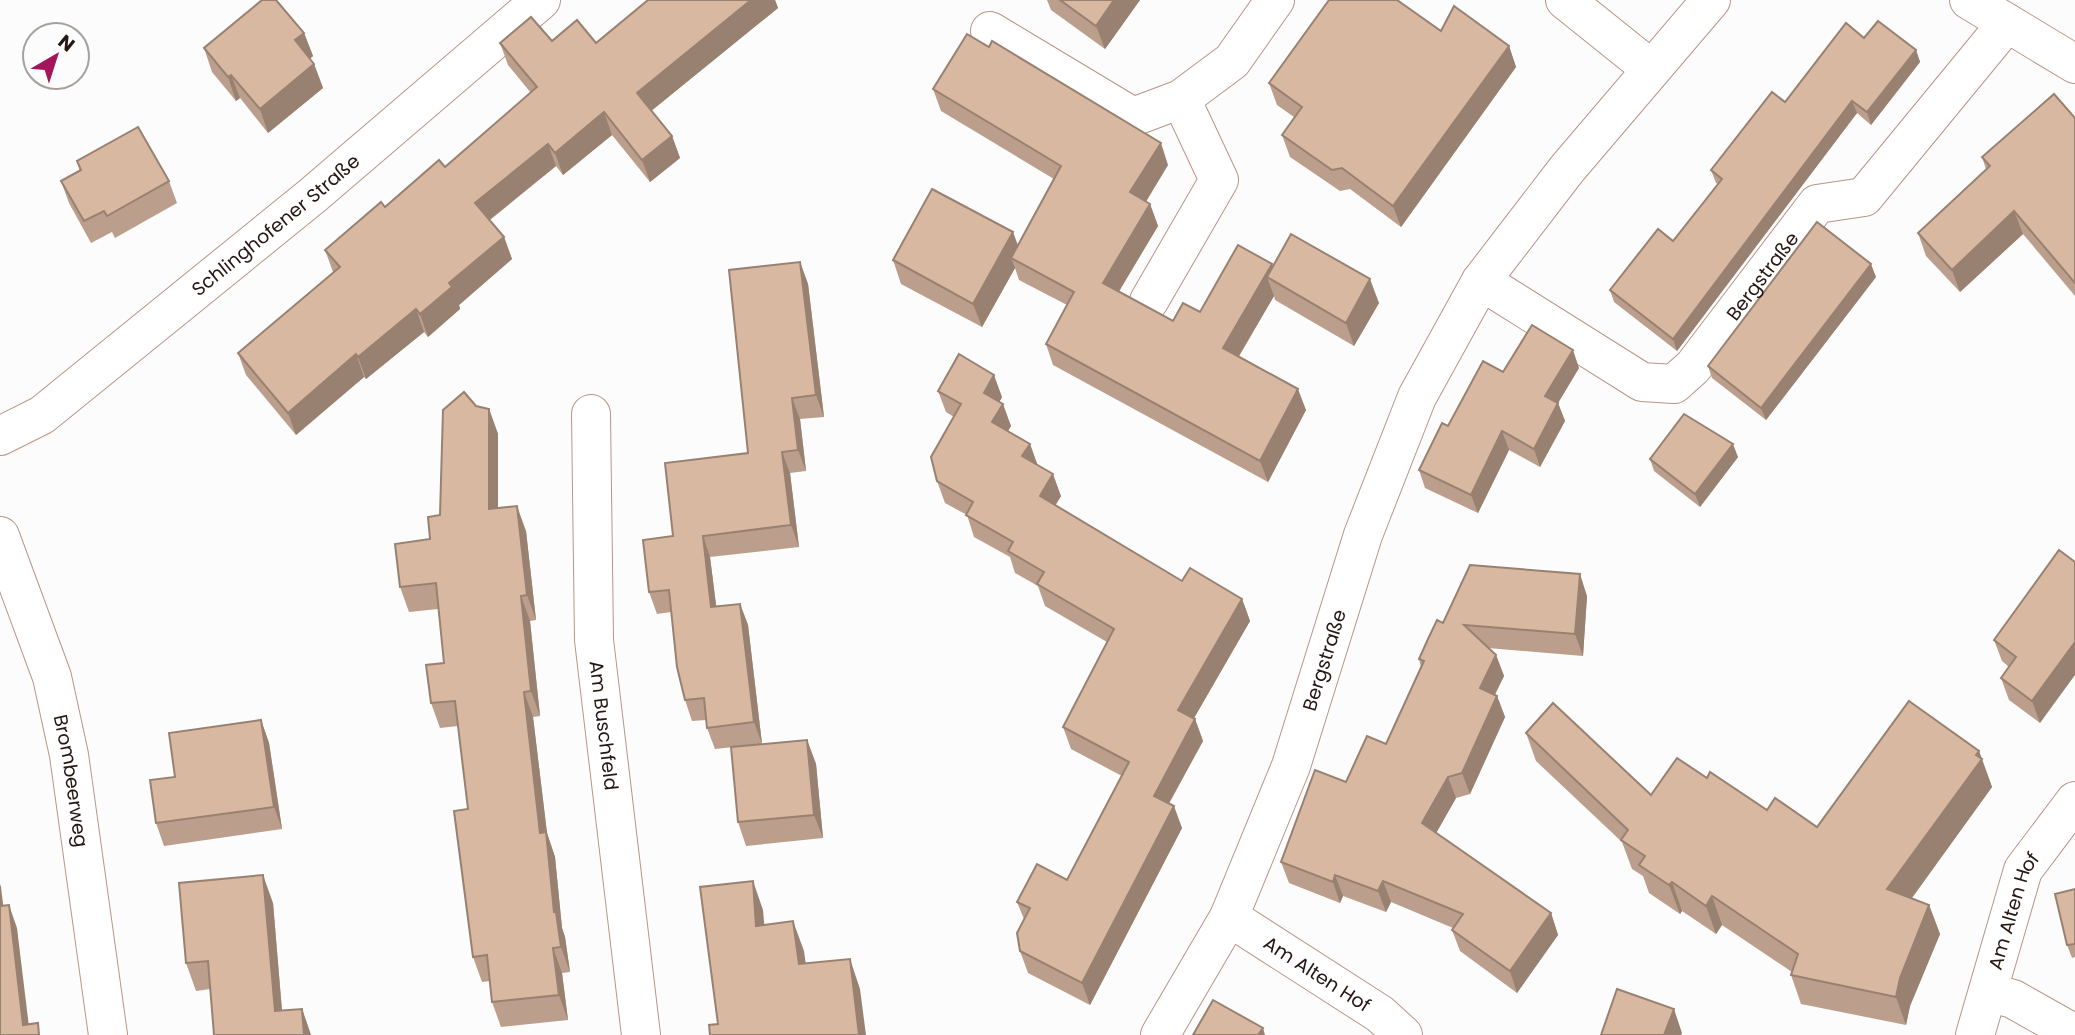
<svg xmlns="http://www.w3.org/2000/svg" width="2075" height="1035" font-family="Poppins,sans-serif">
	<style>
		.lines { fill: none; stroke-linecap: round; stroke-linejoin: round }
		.minor-casing { stroke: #b99586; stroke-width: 40 }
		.minor { stroke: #fff; stroke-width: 38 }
		.wall { fill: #bb9e8b }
		.shaded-wall { fill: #988171 }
		.building { fill: #d9b8a2; stroke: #988171; stroke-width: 2 }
		.labels { text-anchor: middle; stroke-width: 6; stroke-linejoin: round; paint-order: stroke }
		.street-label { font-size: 19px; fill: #251712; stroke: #fcfcfc }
	</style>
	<rect width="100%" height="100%" fill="#fcfcfc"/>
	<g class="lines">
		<g class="minor-casing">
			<g id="minor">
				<path d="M1565 0 1651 69"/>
				<path d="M1969 0 2075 64"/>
				<path d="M990 31 1133 117 1181 99 1232 61 1275 0"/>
				<path id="s1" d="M1481 281 1642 382 1674 384 1693 367 1817 204 1864 197 2007 23"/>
				<path d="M1149 301 1219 180 1181 99"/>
				<path id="s2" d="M591 414 594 640 641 1035"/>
				<path id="s3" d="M0 436 42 415 312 196 541 0"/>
				<path id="s4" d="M0 536 52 677 69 755 108 1035"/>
				<path id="s5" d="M1229 917 1380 1014 1403 1035"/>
				<path d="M1988 992 2013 999 2075 1034"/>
				<path id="s6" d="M1160 1035 1229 917 1291 766 1363 535 1417 397 1481 281 1567 169 1711 0"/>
				<path id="s7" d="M1975 1035 2023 870 2075 801"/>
			</g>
		</g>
		<use href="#minor" class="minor"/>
	</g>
	<g class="wall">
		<path d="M648 0H775L778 8 651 111 672 136 680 158 650 182 612 135 563 175 556 166 490 220 504 237 512 259 459 305 460 309 428 337 424 332 366 379 364 377 296 435 246 375 238 353 333 272 325 250 445 167 531 93 508 65 500 43 552 41 596 43Z"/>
		<path d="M1047 0H1140L1105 49 1051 10Z"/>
		<path d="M1441 31 1509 46 1516 67 1401 227 1350 189 1340 191 1290 157 1282 135 1294 117 1277 105 1269 83Z"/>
		<path d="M304 33 313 56 310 59 314 64 323 88 268 133 240 98 236 101 212 72 204 48Z"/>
		<path d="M1864 38 1916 50 1920 62 1871 125 1857 113 1677 351 1614 302 1610 290 1673 241 1718 184 1716 183 1711 170 1785 102Z"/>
		<path d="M933 89 1168 165 1146 202 1150 204 1158 226 1118 292 1173 321 1200 312 1272 264V266L1379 303 1354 346 1275 300 1274 296 1238 356 1306 410 1268 482 1053 365 1046 344 1067 305 1019 280 1015 268 982 327 901 284 893 260 1013 232 1018 245 1054 179 941 111Z"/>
		<path d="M2075 118V296L2023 234 1960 292 1926 256 1918 233 1986 169 1982 157Z"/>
		<path d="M77 161 169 181 177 203 115 238 112 232 91 243 69 203 61 181 80 171Z"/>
		<path d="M800 262 808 284 824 417 800 419 806 471 790 473 799 547 710 557 716 606 740 604 748 625 762 744 715 749 707 728 706 720 692 721 685 700 671 612 657 614 649 592 748 453Z"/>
		<path d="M1876 277 1766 420 1712 378 1708 366Z"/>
		<path d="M1579 368 1558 403 1565 421 1540 467 1509 450 1478 513 1425 488 1419 470 1503 372Z"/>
		<path d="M938 391 1002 397 999 402 1011 426 1008 431 1030 444 1037 465 1061 496 1055 505 1182 581 1242 599 1250 621 1194 718 1195 719 1203 741 1169 804 1182 828 1090 1005 1028 973 1020 951 1024 919 1017 902 1067 880 1122 776 1071 749 1063 727 1107 642 1045 606 1038 586 1015 573 1010 557 974 537 967 515 945 503 937 481 954 417 946 412Z"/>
		<path d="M476 406 489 409 498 434V508L526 531 536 620 530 621 540 716 533 717 547 833 555 857 562 928 565 937 570 972 562 973 568 1020 501 1027 492 1002 490 981 482 982 473 957 468 809 458 726 440 728 431 703 444 663 438 609 409 612 400 587 430 539 440 515Z"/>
		<path d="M1738 457 1700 507 1654 471 1650 459Z"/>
		<path d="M2059 550 2040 723 2009 700 2001 678 2009 667 2002 661 1994 640Z"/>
		<path d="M1587 596 1583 656 1488 648 1496 655 1504 676 1495 694 1497 696 1505 717 1470 794 1456 798 1436 833 1551 913 1558 935 1517 993 1460 951 1452 930 1453 928 1391 902 1386 912 1343 896 1340 903 1289 883 1281 862 1346 782 1386 744 1421 667 1419 659 1443 623Z"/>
		<path d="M261 720 269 743 282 829 164 846 156 823Z"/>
		<path d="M1526 733 1651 795 1707 778 1767 810 1817 827 1979 751 1992 787 1912 898 1929 905 1940 934 1910 1006 1906 1025 1801 1004 1791 975 1792 972 1722 925 1716 934 1682 911 1680 914 1649 893 1643 876 1632 869 1622 842 1536 761Z"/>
		<path d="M807 740 816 764 823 838 746 846 738 822Z"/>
		<path d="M2075 889V957L2072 958 2067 945Z"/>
		<path d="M273 903 282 1011 302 1009 311 1035H214L210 989 196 991 186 963Z"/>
	</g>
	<g class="shaded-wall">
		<path d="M751 0H775L778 8 645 116 637 93Z"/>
		<path d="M1114 0H1140L1105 49 1096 26Z"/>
		<path d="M304 33 313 56 303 64 295 40Z"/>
		<path d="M1509 46 1516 67 1401 227 1393 206Z"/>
		<path d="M1916 50 1920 62 1871 125 1867 112Z"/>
		<path d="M314 64 323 88 268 133 260 109Z"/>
		<path d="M231 75 240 98 236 101 228 77Z"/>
		<path d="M1852 101 1857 113 1677 351 1673 339Z"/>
		<path d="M604 112 612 135 563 175 555 153Z"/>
		<path d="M672 136 680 158 650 182 642 160Z"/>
		<path d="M1161 143 1168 165 1138 214 1130 192Z"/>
		<path d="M548 144 556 166 483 225 475 203Z"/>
		<path d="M1150 204 1158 226 1111 305 1103 283Z"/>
		<path d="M2014 211 2023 234 1960 292 1952 270Z"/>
		<path d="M1013 232 1021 256 1011 258 1015 268 982 327 973 304Z"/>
		<path d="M504 237 512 259 459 305 460 309 428 337 420 314 449 283Z"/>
		<path d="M800 262 808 284 824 417 816 395Z"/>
		<path d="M1272 264 1279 284 1267 277 1274 296 1231 370 1223 348Z"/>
		<path d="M1871 264 1876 277 1766 420 1761 408Z"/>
		<path d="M1370 279 1379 303 1354 346 1346 323Z"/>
		<path d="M416 309 424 332 366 379 358 357Z"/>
		<path d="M1573 350 1579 368 1558 403 1565 421 1540 467 1534 449 1545 396Z"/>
		<path d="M356 354 364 377 296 435 288 413Z"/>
		<path d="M994 375 1002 397 992 415 984 393Z"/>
		<path d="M1298 389 1306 410 1268 482 1260 461Z"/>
		<path d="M792 398 800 419 806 471 798 450Z"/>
		<path d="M1003 404 1011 426 1000 444 992 422Z"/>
		<path d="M489 409 498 434V534L489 509Z"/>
		<path d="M1502 431 1509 450 1478 513 1471 495Z"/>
		<path d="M1030 444 1038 466 1022 456Z"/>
		<path d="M1733 444 1738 457 1700 507 1695 494Z"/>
		<path d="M782 452 790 473 799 547 791 525Z"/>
		<path d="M1053 474 1061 496 1048 518 1040 496Z"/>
		<path d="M517 506 526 531 536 620 527 595Z"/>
		<path d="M703 536 710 557 719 628 711 607Z"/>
		<path d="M1580 574 1587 596 1583 656 1575 634Z"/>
		<path d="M521 596 530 621 540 716 531 691Z"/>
		<path d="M1242 599 1250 621 1186 732 1178 710Z"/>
		<path d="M740 604 748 625 762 744 754 722Z"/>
		<path d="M2075 642V675L2040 723 2032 701Z"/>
		<path d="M1496 655 1504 676 1488 709 1480 688Z"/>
		<path d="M524 692 533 717 547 833 555 857 562 928 565 937 570 972 561 947 540 833Z"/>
		<path d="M1497 696 1505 717 1470 794 1462 773Z"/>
		<path d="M1195 719 1203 741 1161 817 1154 796Z"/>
		<path d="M261 720 269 743 282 829 274 807Z"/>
		<path d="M807 740 816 764 823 838 814 815Z"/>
		<path d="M1979 751 1992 787 1898 917 1887 889Z"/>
		<path d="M1448 777 1456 798 1430 844 1422 823Z"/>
		<path d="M1174 806 1182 828 1090 1005 1082 983Z"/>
		<path d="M263 875 273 903 284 1035 275 1011Z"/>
		<path d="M1335 875 1343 896 1340 903 1333 882Z"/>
		<path d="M753 881 763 910 767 955 756 926Z"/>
		<path d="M1383 881 1391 902 1386 912 1378 891Z"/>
		<path d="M1672 882 1682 911 1680 914 1669 885Z"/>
		<path d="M0 884 1 887 6 929 0 912Z"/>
		<path d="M1712 896 1722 925 1716 934 1706 906Z"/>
		<path d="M9 905 17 928 30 1035 23 1025Z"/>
		<path d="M1929 905 1940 934 1910 1006 1906 1025 1896 997 1900 978Z"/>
		<path d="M1551 913 1558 935 1517 993 1510 971Z"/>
		<path d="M793 921 804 951 810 994 799 964Z"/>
		<path d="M553 948 562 973 568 1020 559 995Z"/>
		<path d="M850 959 860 989 866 1035H859Z"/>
		<path d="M302 1009 311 1035H304Z"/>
		<path d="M1674 1009 1682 1033 1681 1035H1664Z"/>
		<path d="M1263 1028 1265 1035H1258Z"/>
	</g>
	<g class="building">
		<path d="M262 0H276L304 33 295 40 314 64 260 109 231 75 228 77 204 48Z"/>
		<path d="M648 0H751L637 93 672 136 642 160 604 112 555 153 548 144 475 203 504 237 449 283 452 287 420 314 416 309 358 357 356 354 288 413 238 353 340 267 325 250 381 202 385 207 439 160 445 167 537 87 500 43 531 17 552 41 577 20 596 43Z"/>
		<path d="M1060 0H1114L1096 26Z"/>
		<path d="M1329 0H1397L1441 31 1454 6 1509 46 1393 206 1342 168 1332 170 1282 135 1302 107 1269 83Z"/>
		<path d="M1878 21 1916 50 1867 112 1852 101 1673 339 1610 290 1658 229 1673 241 1722 179 1711 170 1772 92 1785 102 1846 23 1864 38Z"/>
		<path d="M967 34 989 47 992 41 1161 143 1130 192 1150 204 1103 283 1173 321 1183 303 1200 312 1238 245 1272 264 1223 348 1298 389 1260 461 1046 344 1074 292 1011 258 1061 166 933 89Z"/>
		<path d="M2054 94 2075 118V283L2014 211 1952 270 1918 233 1990 166 1982 157Z"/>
		<path d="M138 127 169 181 107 216 104 211 84 221 61 181 81 170 77 161Z"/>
		<path d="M932 189 1013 232 973 304 893 260Z"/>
		<path d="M1817 222 1871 264 1761 408 1708 366Z"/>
		<path d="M1291 234 1370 279 1346 323 1267 277Z"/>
		<path d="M800 262 816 395 792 398 798 450 782 452 791 525 703 536 711 607 740 604 754 722 707 728 704 698 685 700 677 667 669 590 649 592 643 540 673 536 665 463 748 453 729 270Z"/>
		<path d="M1532 325 1573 350 1545 396 1558 403 1534 449 1502 431 1471 495 1419 470 1442 423 1448 426 1483 361 1503 372Z"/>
		<path d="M959 354 994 375 984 393 1003 404 992 422 1030 444 1022 456 1053 474 1040 496 1182 581 1190 568 1242 599 1178 710 1195 719 1154 796 1174 806 1082 983 1020 951 1017 933 1030 908 1017 902 1037 864 1067 880 1129 762 1063 727 1114 629 1037 584 1044 572 1008 551 1013 542 966 515 973 502 937 481 931 457 961 404 938 391Z"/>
		<path d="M464 392 476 406 489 409V509L517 506 527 595 521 596 531 691 524 692 540 833 546 832 554 912H556L561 947 553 948 559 995 492 1002 487 955 473 957 454 811 468 809 455 701 431 703 426 665 444 663 436 583 400 587 395 544 430 539 428 517 440 515 443 410Z"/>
		<path d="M1684 414 1733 444 1695 494 1650 459Z"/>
		<path d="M2059 550 2075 562V642L2032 701 2001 678 2016 657 1994 640Z"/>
		<path d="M1470 565 1580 574 1575 634 1464 625 1496 655 1480 688 1497 696 1462 773 1448 777 1422 823 1551 913 1510 971 1452 930 1463 914 1383 881 1378 891 1335 875 1333 882 1281 862 1315 770 1346 782 1367 736 1386 744 1424 661 1419 659 1428 639 1437 620 1443 623Z"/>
		<path d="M1909 701 1979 751 1976 755 1982 759 1887 889 1929 905 1900 978 1896 997 1791 975 1798 954 1712 896 1706 906 1672 882 1669 885 1639 865 1645 856 1621 840 1628 830 1526 733 1553 703 1651 795 1677 758 1707 778 1710 772 1767 810 1775 798 1817 827Z"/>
		<path d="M261 720 274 807 156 823 150 780 175 777 169 733Z"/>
		<path d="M807 740 814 815 738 822 731 747Z"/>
		<path d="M263 875 275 1011 302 1009 304 1035H214L208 961 186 963 179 883Z"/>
		<path d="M753 881 756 926 793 921 799 964 850 959 859 1035H710L709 1025 718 1024 700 887Z"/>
		<path d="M2075 889V944L2067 945 2055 894Z"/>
		<path d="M9 905 23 1025 38 1023 39 1035H0V906Z"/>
		<path d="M1617 989 1674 1009 1664 1035H1601Z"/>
		<path d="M1213 1000 1263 1028 1258 1035H1193Z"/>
	</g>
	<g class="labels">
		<g class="street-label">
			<text dy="7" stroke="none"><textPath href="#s3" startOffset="348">Schlinghofener Straße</textPath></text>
			<text dy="7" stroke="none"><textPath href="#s1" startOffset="362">Bergstraße</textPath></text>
			<text dy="7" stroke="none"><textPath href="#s6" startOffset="411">Bergstraße</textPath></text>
			<text dy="7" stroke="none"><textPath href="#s2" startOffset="312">Am Buschfeld</textPath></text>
			<text dy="7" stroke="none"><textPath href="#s4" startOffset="256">Brombeerweg</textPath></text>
			<text dy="7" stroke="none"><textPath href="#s7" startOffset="130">Am Alten Hof</textPath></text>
			<text dy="7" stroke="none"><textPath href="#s5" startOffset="105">Am Alten Hof</textPath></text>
		</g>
	</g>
	<g transform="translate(56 56) rotate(39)"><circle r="33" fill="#fcfcfc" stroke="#a6a09e" stroke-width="2"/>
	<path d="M0-5L12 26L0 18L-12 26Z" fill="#a3165b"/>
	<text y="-10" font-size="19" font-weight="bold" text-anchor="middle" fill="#251712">N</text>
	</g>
</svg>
